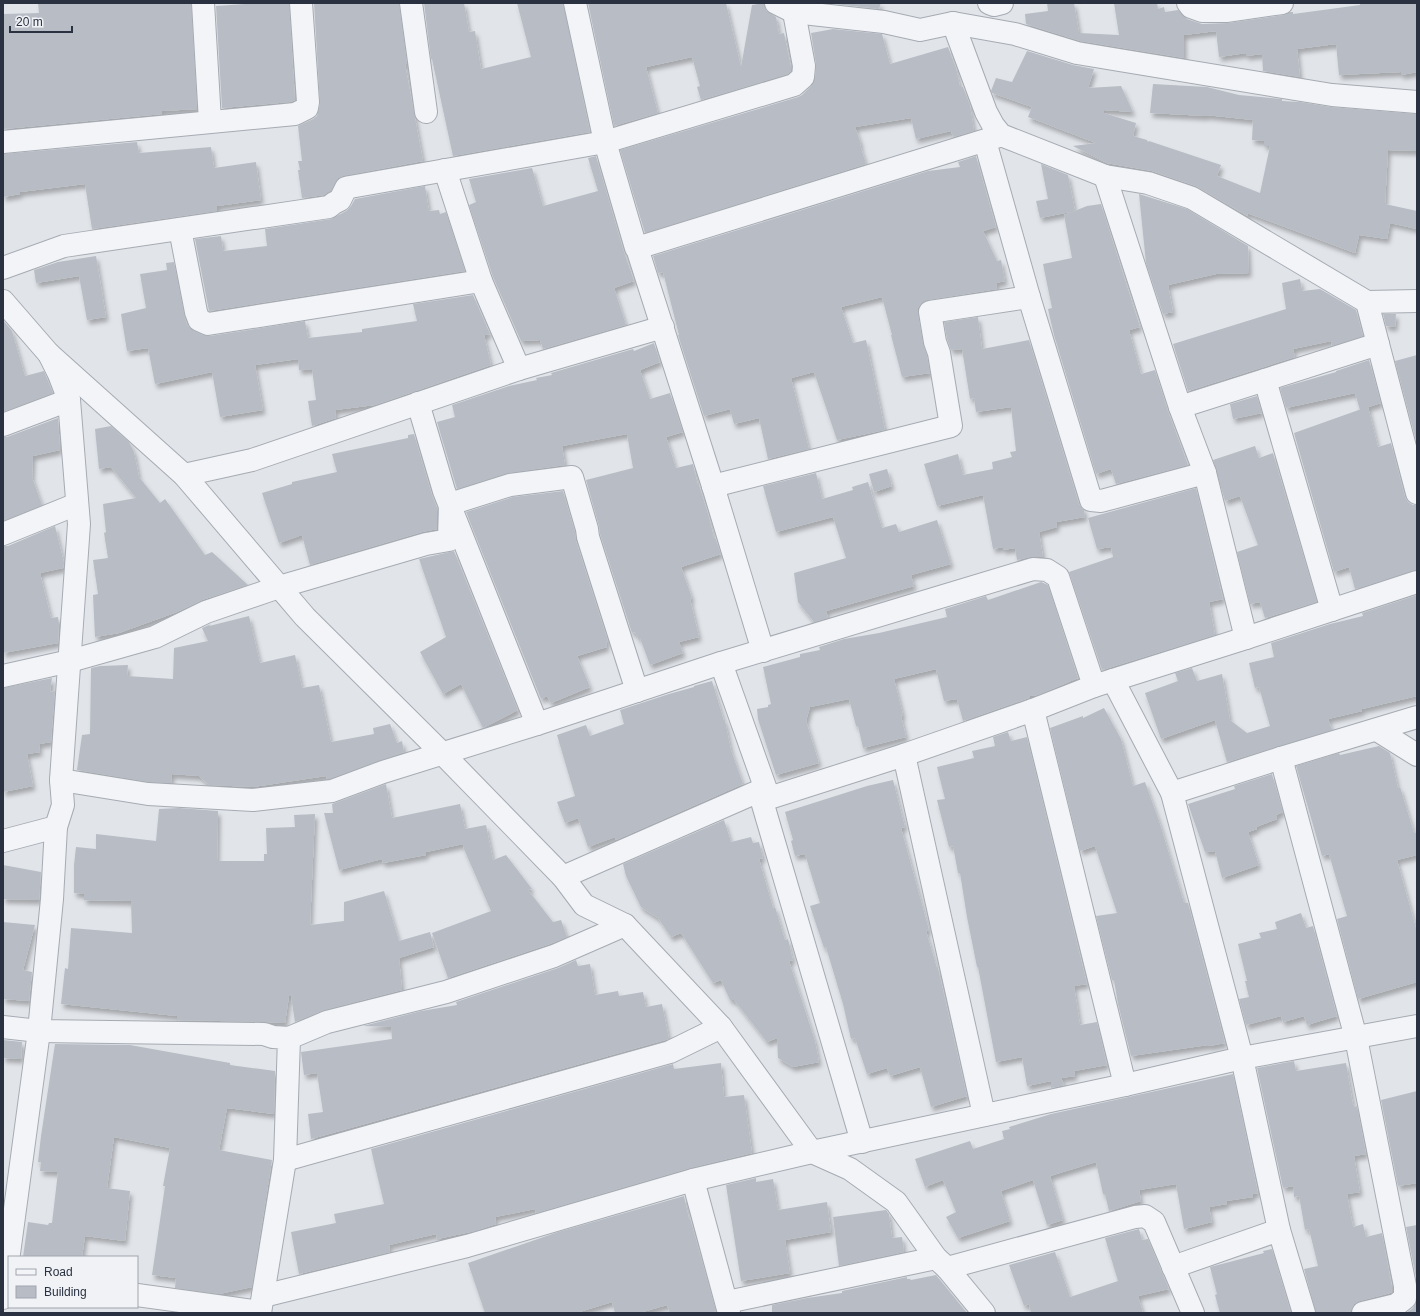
<svg xmlns="http://www.w3.org/2000/svg" width="1420" height="1316" font-family="Arial,sans-serif">
	<style>
		.building { fill: #b8bdc5; filter: url(#shadow) }
		.lines { fill: none; stroke-linecap: round; stroke-linejoin: round }
		.minor-casing { stroke: #a6abb3; stroke-width: 24 }
		.minor { stroke: #f3f4f7; stroke-width: 22 }
	</style>
	<defs>
		<filter id="shadow"><feDropShadow dx="2.5" dy="4.5" stdDeviation="2" flood-color="#0004"/></filter>
	</defs>
	<rect width="100%" height="100%" fill="#e1e4e9"/>
	<g class="building">
		<path d="M38 3H191L197 109 162 111V114L4 129 3 14 39 13Z"/>
		<path d="M259 3H289L295 100 291 102 222 108 216 6Z"/>
		<path d="M314 3H399L407 64H405L423 161 343 176 338 178 331 191 324 195 302 198 298 170H300L298 161H302L298 126 313 119 317 116 320 104Z"/>
		<path d="M424 3H464L469 32 475 31 481 69 531 57 517 3H563L590 132 453 156 432 59H431Z"/>
		<path d="M588 3H726L741 67 752 5 764 3 766 10 776 17 779 34 784 33 791 67V71L788 74 701 100 697 87 700 86 692 57 646 67 658 113 614 126Z"/>
		<path d="M826 3H881L879 9Z"/>
		<path d="M1047 3H1074L1079 33 1119 35 1114 3H1157L1158 9 1164 7 1165 12 1178 10 1187 19 1202 24 1228 23 1284 15 1290 12H1293V14L1360 5V3H1417V72L1401 75V72L1339 75 1336 44 1297 49 1300 77 1263 71 1262 54 1246 56V53L1219 57 1216 31 1184 35V58L1080 41 1026 24 1025 14 1048 11Z"/>
		<path d="M833 29 882 34 890 64 948 47 956 68 960 87H963L970 105 974 131 953 137 951 131 916 139 911 118 855 127 861 144 860 145 866 164 645 233 620 150 798 97 802 95 811 86 815 78 816 64 811 33Z"/>
		<path d="M1027 51 1073 65 1094 69 1088 88 1121 86 1133 112 1104 110V113L1136 123 1133 136 1147 140 1148 142 1149 141 1221 165 1217 176 1260 193 1270 146H1264V141L1252 140 1253 120 1206 115V116L1150 113 1153 84 1207 87 1239 95 1282 99V101L1300 102 1331 107 1417 114V151L1388 150 1385 204 1417 211V229L1390 223 1387 239 1359 235 1355 253 1247 213 1248 216 1196 186 1152 171 1107 163 1073 146 1096 143 1028 117 1032 107 992 93 991 91 996 78 1012 82Z"/>
		<path d="M137 142 139 153 211 147 214 168 256 162 261 200 217 206V211L92 229 85 184 20 192V194L3 197V154Z"/>
		<path d="M596 156 624 252 634 281 614 288 626 325 543 349 540 340 521 341 493 277 469 205 476 202 469 179 532 168 543 206 598 191 588 158Z"/>
		<path d="M976 156 996 227 983 231 997 261 1001 260 1005 281 996 283 997 289 928 300 922 303 918 308V314L923 344 927 356 930 373 902 377 891 335H892L882 297 841 307 853 343 866 340 885 430 837 440 814 372 791 378 809 449 768 459 759 418 734 424 730 409 704 416 678 335H679L663 272 658 273 653 256 928 171 960 167 958 162Z"/>
		<path d="M1041 164 1068 175 1075 211 1040 218 1036 201 1048 199Z"/>
		<path d="M425 186 429 211 439 210 440 214 446 212 465 271 209 311 195 239 221 236 223 251 267 246 265 229 331 219 346 211 351 206 355 199Z"/>
		<path d="M1139 194 1187 209 1248 246 1249 273 1216 274 1168 285 1173 312 1163 314 1146 263Z"/>
		<path d="M1101 204 1140 327 1129 330 1141 374 1155 370 1168 411 1188 465 1116 484 1111 469 1096 474 1054 335 1048 309 1052 308 1043 264 1072 258 1064 215 1087 206Z"/>
		<path d="M96 256 106 317 87 320 79 276 36 283 34 270 58 262Z"/>
		<path d="M174 262 184 314 187 325 194 331 203 335 210 336 305 321 308 338 362 332V329L417 321 413 304 473 295 490 334 484 335 491 365 375 405 335 410 336 418 312 426 308 401 316 400 312 369 299 370 298 359 255 365 263 410 220 417 212 372 155 384 148 348 127 351 121 314 146 308 140 274 167 270 166 263Z"/>
		<path d="M1300 279 1302 291 1320 289 1356 310 1363 336 1332 346 1331 341 1293 349 1295 357 1188 391 1173 344 1286 309 1282 283Z"/>
		<path d="M1383 314H1396L1395 327 1386 326Z"/>
		<path d="M978 317 982 349 1029 340 1079 504 1084 510 1085 517 1056 522 1057 527 1039 532 1043 557H1030L1017 560 1015 548 1003 550V547L993 549 983 495 937 506 924 464 958 454 963 475 993 469 992 462 1012 457 1010 452 1016 451 1011 407 976 412 974 398 970 399 962 349 951 350 947 339 944 322Z"/>
		<path d="M3 320 12 331 25 376 44 371 53 393 3 412Z"/>
		<path d="M654 343 660 362 640 370 650 399 670 393 683 432 666 437 676 468 693 464 698 485H699L709 517 714 538 715 537 721 554 681 567 692 598 690 599 699 637 679 642 683 653 650 665 640 638H638L635 632 632 633 600 534 599 526 586 480 633 468 627 434 562 446 565 465 508 473 457 489 437 422 455 417 452 405 509 386 537 380 536 378 552 375 551 373 633 349 634 351Z"/>
		<path d="M1417 355V444L1395 361Z"/>
		<path d="M1369 360 1381 403 1368 407 1378 447 1391 443 1405 497 1408 502 1413 505H1417V570L1355 589 1349 567 1334 572 1294 433 1367 407 1360 410 1355 393 1286 408 1280 388 1336 372V371Z"/>
		<path d="M1257 396 1262 413 1233 419 1230 404Z"/>
		<path d="M58 418 60 450 33 456 32 477 42 505 3 521V437H7Z"/>
		<path d="M111 426 129 442 134 452 139 477 160 503 165 499 205 555 212 552 248 585 202 600 177 612 119 633 95 637 93 595 98 594 93 560 108 558 104 533 106 532 103 504 136 498 111 467 99 469 95 429Z"/>
		<path d="M414 434 432 495 437 508V529L422 532 310 565 302 535 279 543 262 493 292 484V482L337 472 332 454 408 438V435Z"/>
		<path d="M1255 446 1259 458 1273 453 1317 602 1265 618 1260 602 1250 604 1237 552 1258 545 1240 496 1225 501 1213 460Z"/>
		<path d="M887 469 892 486 874 492 869 474Z"/>
		<path d="M816 473 822 499 853 490 852 487 868 482 882 528 896 524 899 532 937 520 951 564 911 575 914 586 826 611 828 618 814 622 798 602 794 573 846 558 833 517 776 532 763 486Z"/>
		<path d="M1196 488 1223 599 1209 602 1215 635 1102 670 1069 572 1113 557 1111 547 1097 549 1088 518Z"/>
		<path d="M563 491 575 532 576 541 608 641 606 642 607 647 577 656 590 687 551 703 547 696 541 699 466 512 513 497Z"/>
		<path d="M55 526 64 563 63 568 40 573 51 618 58 617 59 624 58 643 3 653V546H8Z"/>
		<path d="M454 551 518 710 483 728 461 684 443 694 420 652 446 637 419 559Z"/>
		<path d="M1041 582 1048 585 1078 678 1038 695 1030 696V698H1029L963 721 957 699 944 701 936 669 894 679 903 715 901 716 906 737 863 748 858 726H856L849 699 810 707 806 721 819 763 776 775 758 719 757 709 768 707V705L771 704 763 667 800 657V654L820 650 819 647 844 639 879 633 947 617 945 609 986 596 988 600Z"/>
		<path d="M1417 595V696L1362 709V711L1328 719 1332 730 1227 762 1215 720 1161 739 1145 693 1178 681 1175 673 1192 668 1197 681 1222 674 1230 720 1247 733 1270 726 1259 687 1255 688 1249 663 1274 657 1271 643 1330 624 1363 616 1362 613Z"/>
		<path d="M249 616 260 663 295 655 302 688 319 685 331 742 374 734 373 728 390 724 397 743 402 741 404 752 329 779H327L326 776 253 787 209 785 199 776 172 774 171 783 149 782 77 770 82 735 90 734 91 668 100 666 128 665 127 676 173 679 174 648 208 641 202 628 211 624 209 626Z"/>
		<path d="M52 678 50 692 55 691 51 742 39 744 40 752 27 754 33 786 3 792V688Z"/>
		<path d="M712 681 724 721H725L731 750 743 784 616 840 615 837 588 847 578 818 565 823 557 802 575 796 557 735 586 725 590 736 624 724 620 710 669 694 694 687V686Z"/>
		<path d="M1104 708 1121 739 1133 786 1145 782 1159 821 1184 903H1188L1225 1043 1209 1046 1208 1045 1131 1056 1118 1004 1114 980H1112L1096 916 1117 913 1095 846 1080 851 1050 728 1083 716V718Z"/>
		<path d="M1008 732 1011 741 1027 737 1087 984 1074 986 1080 1025 1097 1022 1107 1065 1074 1071 1075 1076 1061 1078 1064 1085 1051 1088V1081L1027 1086 1022 1057 996 1062 978 967H977L967 917 960 873H958L953 846 949 847 937 800 945 799 937 767 974 758 972 751 995 746 993 737Z"/>
		<path d="M1379 746 1390 753 1398 788 1400 787 1414 833H1417V855L1397 860 1417 932V982L1358 999 1337 919 1347 916 1329 854 1322 856 1296 766 1339 753 1340 755Z"/>
		<path d="M1272 774 1283 812 1276 815 1277 819 1256 827 1257 829 1248 832 1259 865 1222 878 1215 851 1205 852 1188 804 1235 789 1234 786Z"/>
		<path d="M893 780 905 827 901 828 929 930 926 931 937 968H938L967 1096 931 1107 920 1067 890 1076 887 1068 867 1074 855 1038 851 1039 843 1004 826 947 824 948 810 906 820 903 805 854 795 856 791 841 793 840 785 812 867 786Z"/>
		<path d="M386 784 392 818 460 804 465 829 486 825 493 860 506 855 532 889 528 890 553 922 561 920 567 937 550 944 448 978 432 933 491 911 464 849 463 844 426 852V855L383 863 382 859 339 870 324 813H333L332 804Z"/>
		<path d="M179 808 218 811 217 861H264V854H267L266 828 295 827 294 815 315 814 310 925 344 921V902L384 891 399 941 430 932 434 947 399 958 402 990 324 1010 295 1022 291 996H289L285 1023 264 1022 177 1020V1016L61 1004 65 968 68 969 71 928 132 933 131 901 84 900V894L74 893V865L76 847 96 849V834L156 841 159 809Z"/>
		<path d="M724 820 731 842 751 837 753 843 759 842 763 858 759 859 773 908 775 907 785 940 788 939 793 960 789 961 815 1041 819 1062 793 1067 778 1058 777 1038 767 1042 734 1000H730L721 980 713 983 681 933 671 937 658 918 641 907 626 876 623 864Z"/>
		<path d="M3 865 41 872 39 900 3 899Z"/>
		<path d="M1301 913 1306 928 1313 926 1337 1016 1307 1025 1304 1016 1283 1022 1281 1016 1246 1025 1239 999 1249 997 1245 981H1247L1238 944 1261 938 1259 933 1277 929 1275 922Z"/>
		<path d="M3 922 35 925 23 970 32 972 29 1001 3 999Z"/>
		<path d="M576 960 578 966 590 964 595 995 618 991 619 996 643 992 646 1007 662 1004 669 1039 311 1139 308 1114 323 1112 317 1073 304 1075 301 1052 392 1039 391 1027 363 1026 421 1011 457 1005 456 1002 558 968Z"/>
		<path d="M3 1040 22 1042 21 1059 3 1058Z"/>
		<path d="M55 1044 130 1045 230 1063V1065L275 1071 274 1114 227 1108 219 1150 272 1160 252 1287 219 1294 175 1288 176 1278 152 1275 165 1186H163L170 1148 114 1137 107 1188 130 1191 125 1241 85 1236 82 1257H23L28 1222 48 1225 49 1223H52L58 1172 40 1171 41 1162H38L41 1136Z"/>
		<path d="M1294 1061 1296 1071 1346 1063 1353 1105 1354 1104V1107L1357 1106 1366 1154 1354 1156 1360 1192 1347 1194 1353 1227 1363 1224 1366 1237 1382 1233 1392 1287V1292L1390 1293 1360 1301 1354 1304 1351 1311 1341 1313H1316L1304 1269 1318 1266 1309 1229 1305 1230 1299 1196 1294 1197 1293 1186 1283 1188 1257 1068Z"/>
		<path d="M721 1063 724 1097 744 1095 752 1153 690 1168 536 1213 535 1209 495 1217 496 1224 475 1231 437 1239 436 1234 389 1245 390 1252 299 1274 291 1232 336 1223 334 1214 384 1204 371 1149 673 1064 674 1069Z"/>
		<path d="M1233 1074 1258 1193 1252 1194 1253 1197 1226 1201 1227 1204 1209 1207 1212 1222 1184 1229 1176 1184 1139 1190 1141 1201 1109 1211 1105 1194H1103L1096 1162 1050 1176 1063 1220 1047 1225 1033 1180 1001 1191 1010 1221 958 1238 946 1217 956 1212 943 1180 925 1187 915 1159 970 1141 973 1149 1004 1139 1002 1131 1010 1129 1009 1127 1051 1114Z"/>
		<path d="M1417 1091V1183L1398 1186 1381 1100Z"/>
		<path d="M756 1178V1182L773 1179 778 1210 827 1202 831 1232 785 1240 790 1273 741 1281 726 1185Z"/>
		<path d="M684 1196 689 1219 690 1218 716 1311 710 1313H670L667 1305 639 1313H615L612 1302 576 1313H485L468 1263 558 1232Z"/>
		<path d="M886 1210 889 1214 892 1238 902 1237 904 1252 839 1266 833 1217Z"/>
		<path d="M1417 1225V1282L1406 1227Z"/>
		<path d="M1139 1229 1142 1240 1148 1239 1169 1289 1138 1296 1143 1313H1031L1029 1304 1024 1306 1009 1265 1055 1252 1070 1297 1118 1281 1105 1238Z"/>
		<path d="M1272 1249 1291 1313H1220L1215 1295 1217 1294 1210 1267 1264 1253 1263 1251Z"/>
		<path d="M936 1275 967 1313H772V1305L807 1298 842 1293V1291L907 1277V1279H910L911 1280Z"/>
		<path d="M1417 1300V1313H1406L1413 1308Z"/>
	</g>
	<g class="lines">
		<g class="minor-casing">
			<g id="minor">
				<path d="M203 3 210 121"/>
				<path d="M411 3 426 112"/>
				<path d="M575 3 605 142 636 248H637L713 486 763 651"/>
				<path d="M776 3 794 12 884 22 920 30 953 23 1015 34 1077 53 1119 60 1332 95 1417 102"/>
				<path d="M989 3 994 5 1002 3"/>
				<path d="M1188 3 1191 7 1202 11H1226L1282 3"/>
				<path d="M953 23 986 112 993 125 1001 135 1105 176 1148 183 1192 198 1367 302 1417 301"/>
				<path d="M985 141 1029 297 1091 500 1101 501 1205 473"/>
				<path d="M3 142 295 114 307 108 308 102 301 3"/>
				<path d="M445 170 481 281 519 369"/>
				<path d="M1105 176 1180 407 1205 473 1246 638"/>
				<path d="M180 229 196 312 199 320 208 324 481 281"/>
				<path d="M637 248 999 136"/>
				<path d="M3 268 64 246 329 207 334 203 340 200 346 188 350 187 605 142 794 85 803 77 804 66 794 12"/>
				<path d="M3 301 49 354 59 374 69 400 79 524 61 780 63 805 56 827 52 899 39 1031 3 1298"/>
				<path d="M1367 302 1417 493"/>
				<path d="M49 354 184 475 305 617 442 753 563 877 584 905 625 925 721 1027 812 1152 850 1169 896 1202 936 1258 947 1268 984 1313"/>
				<path d="M1265 380 1332 610"/>
				<path d="M418 403 444 491 537 724"/>
				<path d="M1180 407 1378 344"/>
				<path d="M3 425 69 400"/>
				<path d="M184 475 252 460 519 369 663 327"/>
				<path d="M713 486 951 426 939 353 935 342 930 312 1029 297"/>
				<path d="M450 504 510 485 572 477 587 529 588 537 637 691"/>
				<path d="M3 534 77 504"/>
				<path d="M721 663 769 798"/>
				<path d="M3 676 70 661 155 637 206 612 279 587 426 544 449 540 450 504"/>
				<path d="M1113 680 1172 793 1242 1058 1279 1230 1304 1313"/>
				<path d="M1033 710 1125 1085"/>
				<path d="M1377 730 1417 755"/>
				<path d="M904 755 984 1115"/>
				<path d="M1281 758 1356 1038 1405 1286V1298L1396 1305 1363 1313"/>
				<path d="M61 780 148 794 253 800 332 791 383 772 537 724 721 663 1033 569 1047 570 1058 577 1094 686"/>
				<path d="M759 791 862 1142"/>
				<path d="M1172 793 1281 758 1417 717"/>
				<path d="M3 841 56 827"/>
				<path d="M563 877 759 791 769 798 904 755 1033 710 1094 686 1246 638 1417 582"/>
				<path d="M3 1027 39 1031 264 1034 273 1037 289 1038 285 1160 260 1313"/>
				<path d="M289 1038 327 1022 446 992 554 956 625 925"/>
				<path d="M285 1160 670 1052 721 1027"/>
				<path d="M693 1180 729 1313"/>
				<path d="M1173 1267 1279 1230"/>
				<path d="M947 1268 1135 1217 1145 1216 1154 1222 1193 1313"/>
				<path d="M137 1295 260 1312"/>
				<path d="M263 1296 467 1246 693 1180 812 1152 1125 1085 1242 1058 1417 1026"/>
				<path d="M727 1302 936 1258"/>
			</g>
		</g>
		<use href="#minor" class="minor"/>
	</g>
	<rect width="1420" height="1316" fill="none" stroke="#2a3140" stroke-width="8"/>
	<rect x="8" y="1256" width="130" height="52" fill="#f0f2f6" stroke="#a1a5ad"/>
	<rect x="16" y="1269" width="20" height="6" fill="#f3f4f7" stroke="#a1a5ad"/>
	<text x="44" y="1276" font-size="12" fill="#2a3140">Road</text>
	<rect x="16" y="1286" width="20" height="12" fill="#b8bdc5" stroke="#a1a5ad"/>
	<text x="44" y="1296" font-size="12" fill="#2a3140">Building</text>
	<path d="M10 26v6h62v-6" fill="none" stroke="#2a3140" stroke-width="2"/>
	<text x="16" y="26" font-size="12" fill="#2a3140" stroke="#f0f2f6" stroke-width="3" paint-order="stroke">20 m</text>
</svg>
